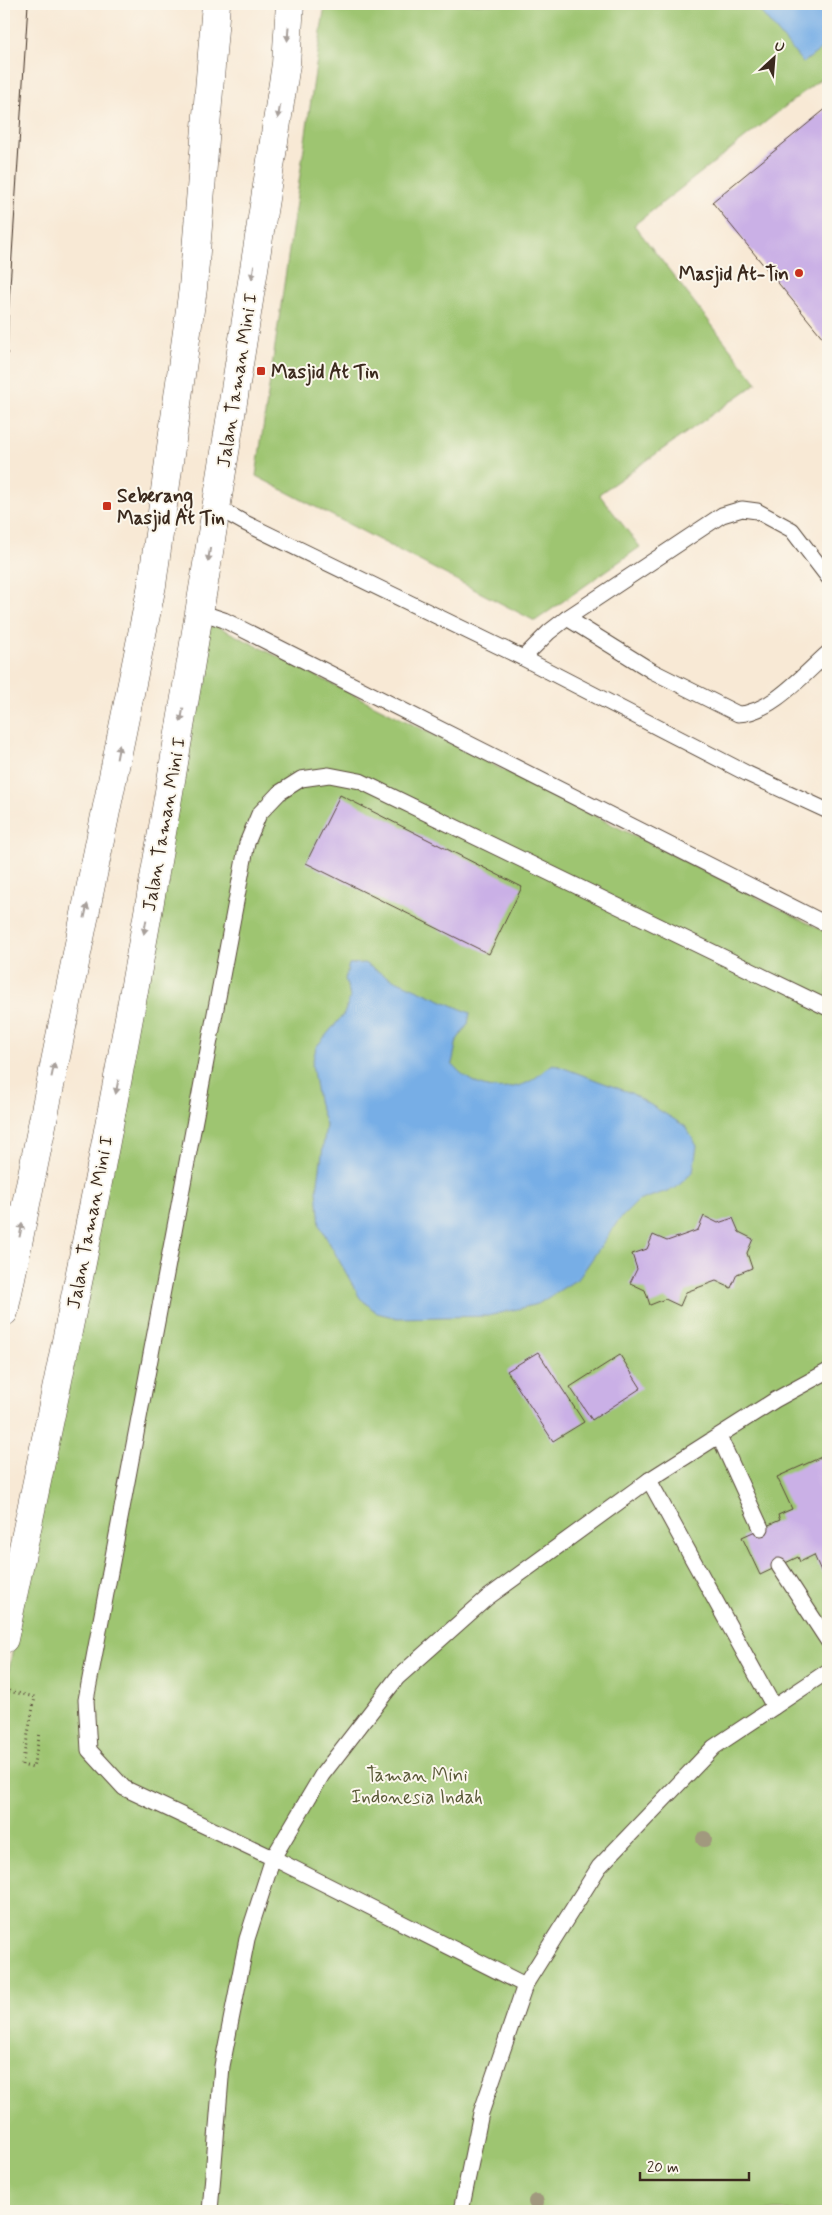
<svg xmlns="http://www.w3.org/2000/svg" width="832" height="2215" font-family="Mynerve,sans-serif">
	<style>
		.green { fill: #9ec571; stroke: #6c7848 }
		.water { fill: #77aee6; stroke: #596c82 }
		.building { fill: #cab0e6 }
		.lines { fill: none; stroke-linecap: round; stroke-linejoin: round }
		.service-casing { stroke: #574739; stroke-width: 17 }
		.primary-casing { stroke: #574739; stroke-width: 29 }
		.path { stroke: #574739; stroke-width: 3; stroke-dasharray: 1 4; stroke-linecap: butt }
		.service { stroke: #fff; stroke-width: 15 }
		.primary { stroke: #fff; stroke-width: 28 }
		.tram { stroke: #3b2a1e; stroke-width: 1 }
		.tree { fill: #a1997e }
		.oneway { fill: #a79f9a }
		.poi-dot { fill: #c8321e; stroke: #fbf7ec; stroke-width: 2 }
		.labels { text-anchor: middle; stroke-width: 4; stroke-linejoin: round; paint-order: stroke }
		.poi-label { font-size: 19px; font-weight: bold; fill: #3b2a1e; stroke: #fbf7ec; text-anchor: start }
		.street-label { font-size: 19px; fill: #3b2a1e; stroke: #fbf7ec }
		.park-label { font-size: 19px; fill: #595837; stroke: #fbf7ec }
	</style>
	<rect width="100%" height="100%" fill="#fbf7ec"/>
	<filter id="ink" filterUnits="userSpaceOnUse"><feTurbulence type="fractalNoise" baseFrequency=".02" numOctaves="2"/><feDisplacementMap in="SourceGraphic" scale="10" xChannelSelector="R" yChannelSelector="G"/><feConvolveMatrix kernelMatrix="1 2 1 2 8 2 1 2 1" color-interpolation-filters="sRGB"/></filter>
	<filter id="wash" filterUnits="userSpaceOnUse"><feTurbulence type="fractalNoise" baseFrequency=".0096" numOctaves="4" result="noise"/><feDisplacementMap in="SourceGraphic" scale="20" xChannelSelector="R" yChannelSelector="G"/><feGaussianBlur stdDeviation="1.12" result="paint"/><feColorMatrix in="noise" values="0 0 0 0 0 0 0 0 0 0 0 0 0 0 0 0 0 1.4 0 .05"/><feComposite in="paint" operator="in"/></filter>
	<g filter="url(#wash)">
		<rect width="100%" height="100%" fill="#f8e9d5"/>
		<g class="green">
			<path d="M325 4H828V73L634 225 757 383 599 494 640 547 535 621 256 476Z"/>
			<path d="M209 622 828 933V2211H4V1694L83 1298Z"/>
		</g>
		<g class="water">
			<path d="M754 4H828V44L803 63Z"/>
			<path d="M364 963 384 975 470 1013 468 1024 457 1040 452 1064C472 1087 495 1094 524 1084 534 1081 544 1070 553 1064L631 1093 685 1126 697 1146 693 1172 676 1188 638 1201 618 1221 579 1278 538 1304 488 1316 397 1318 377 1313 360 1298 320 1226 317 1190 326 1125 318 1101 312 1065 316 1047 344 1014 350 997 345 979 349 964Z"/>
		</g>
		<g id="blocks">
			<g class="building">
				<path d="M828 107V344L712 202Z"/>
				<path d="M340 795 522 887 489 954 306 863Z"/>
				<path d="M704 1216 718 1223 733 1218 739 1232 753 1239 747 1253 752 1268 737 1274 731 1288 716 1281 686 1292 680 1306 665 1299 650 1305 645 1290 630 1283 637 1269 632 1254 647 1249 653 1235 667 1241 698 1230Z"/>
				<path d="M538 1352 584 1422 553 1441 507 1371Z"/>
				<path d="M620 1355 641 1388 592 1420 570 1387Z"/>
				<path d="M828 1454V1587L814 1555 800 1562 798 1557 760 1575 742 1537 780 1520 778 1515 792 1509 777 1477Z"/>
			</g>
		</g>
	</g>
	<g filter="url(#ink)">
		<use href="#blocks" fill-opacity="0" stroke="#574739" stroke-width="1"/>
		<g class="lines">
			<g class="service-casing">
				<g id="service">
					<path d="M216 507 243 522 523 658 748 774 828 811"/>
					<path d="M200 612 224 620 828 925"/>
					<path d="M567 618 652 671 738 714C771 713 804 674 828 653"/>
					<path d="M523 658 549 632 567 618 722 515 742 509 757 511 792 530 828 577"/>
					<path d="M719 1436 761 1528"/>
					<path d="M649 1480 774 1707"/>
					<path d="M779 1566 828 1641"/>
					<path d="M525 1985 273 1858 124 1788 89 1750 86 1700 247 843 259 814 279 793 301 779 329 775 360 781 828 1008"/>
					<path d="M210 2211 222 2066 247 1939 273 1858 322 1775 397 1678 487 1598 649 1480 775 1400 828 1371"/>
					<path d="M461 2211 481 2113 525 1985 599 1867 714 1747 828 1671"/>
				</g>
			</g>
			<g class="primary-casing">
				<g id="primary">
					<path d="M4 1312 152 585 193 288 216 4"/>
					<path d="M4 1639C42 1456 82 1272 116 1088 180 747 233 405 286 64L290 4"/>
				</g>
			</g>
			<path class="path" d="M4 1690 35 1697 22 1765 33 1768 40 1733"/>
			<use href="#service" class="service"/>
			<use href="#primary" class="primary"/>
			<g class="tram">
				<path d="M4 49 7 4"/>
				<path d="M4 545 8 318 28 4"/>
			</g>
		</g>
		<g class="tree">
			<circle cx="704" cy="1839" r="8"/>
			<circle cx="536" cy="2202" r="8"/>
		</g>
		<defs><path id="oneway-solid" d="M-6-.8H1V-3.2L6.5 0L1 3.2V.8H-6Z" transform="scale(1.25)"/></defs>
		<g class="oneway">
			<use href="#oneway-solid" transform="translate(288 34) rotate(94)"/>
			<use href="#oneway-solid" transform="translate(279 112) rotate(99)"/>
			<use href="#oneway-solid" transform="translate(253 272) rotate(99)"/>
			<use href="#oneway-solid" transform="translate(209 555) rotate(99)"/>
			<use href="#oneway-solid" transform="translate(182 715) rotate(100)"/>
			<use href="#oneway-solid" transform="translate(118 752) rotate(-79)"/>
			<use href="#oneway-solid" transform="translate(86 911) rotate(-78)"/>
			<use href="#oneway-solid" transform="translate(145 927) rotate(100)"/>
			<use href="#oneway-solid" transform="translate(53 1070) rotate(-78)"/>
			<use href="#oneway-solid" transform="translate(117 1087) rotate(101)"/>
			<use href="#oneway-solid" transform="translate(21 1230) rotate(-78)"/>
		</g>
	</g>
	<g class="poi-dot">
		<circle cx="799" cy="273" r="5"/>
		<rect x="256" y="366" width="10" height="10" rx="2.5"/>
		<rect x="102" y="501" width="10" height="10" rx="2.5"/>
	</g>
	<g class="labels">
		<g class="poi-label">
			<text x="789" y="280" text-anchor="end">Masjid At-Tin</text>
			<text x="271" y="378">Masjid At Tin</text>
			<text x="117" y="502">Seberang<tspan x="117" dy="22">Masjid At Tin</tspan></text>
		</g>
		<g class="street-label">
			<text transform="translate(236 380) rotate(-81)" y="7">Jalan Taman Mini I</text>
			<text transform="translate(163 824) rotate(-80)" y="7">Jalan Taman Mini I</text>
			<text transform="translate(89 1222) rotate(-79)" y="7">Jalan Taman Mini I</text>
		</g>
		<g class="park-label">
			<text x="417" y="1781">Taman Mini<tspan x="417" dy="22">Indonesia Indah</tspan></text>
		</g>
	</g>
	<rect width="832" height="2215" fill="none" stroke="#fbf7ec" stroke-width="20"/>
	<g transform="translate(774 58) rotate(26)" stroke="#fbf7ec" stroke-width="4" paint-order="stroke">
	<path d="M0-4L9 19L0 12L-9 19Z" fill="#3b2a1e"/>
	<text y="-8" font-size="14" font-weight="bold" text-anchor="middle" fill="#3b2a1e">U</text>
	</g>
	<path d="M640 2172v8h109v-8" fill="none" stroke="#3b2a1e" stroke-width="2.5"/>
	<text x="647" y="2172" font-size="15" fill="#3b2a1e" stroke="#fbf7ec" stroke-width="4" paint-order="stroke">20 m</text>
</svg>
